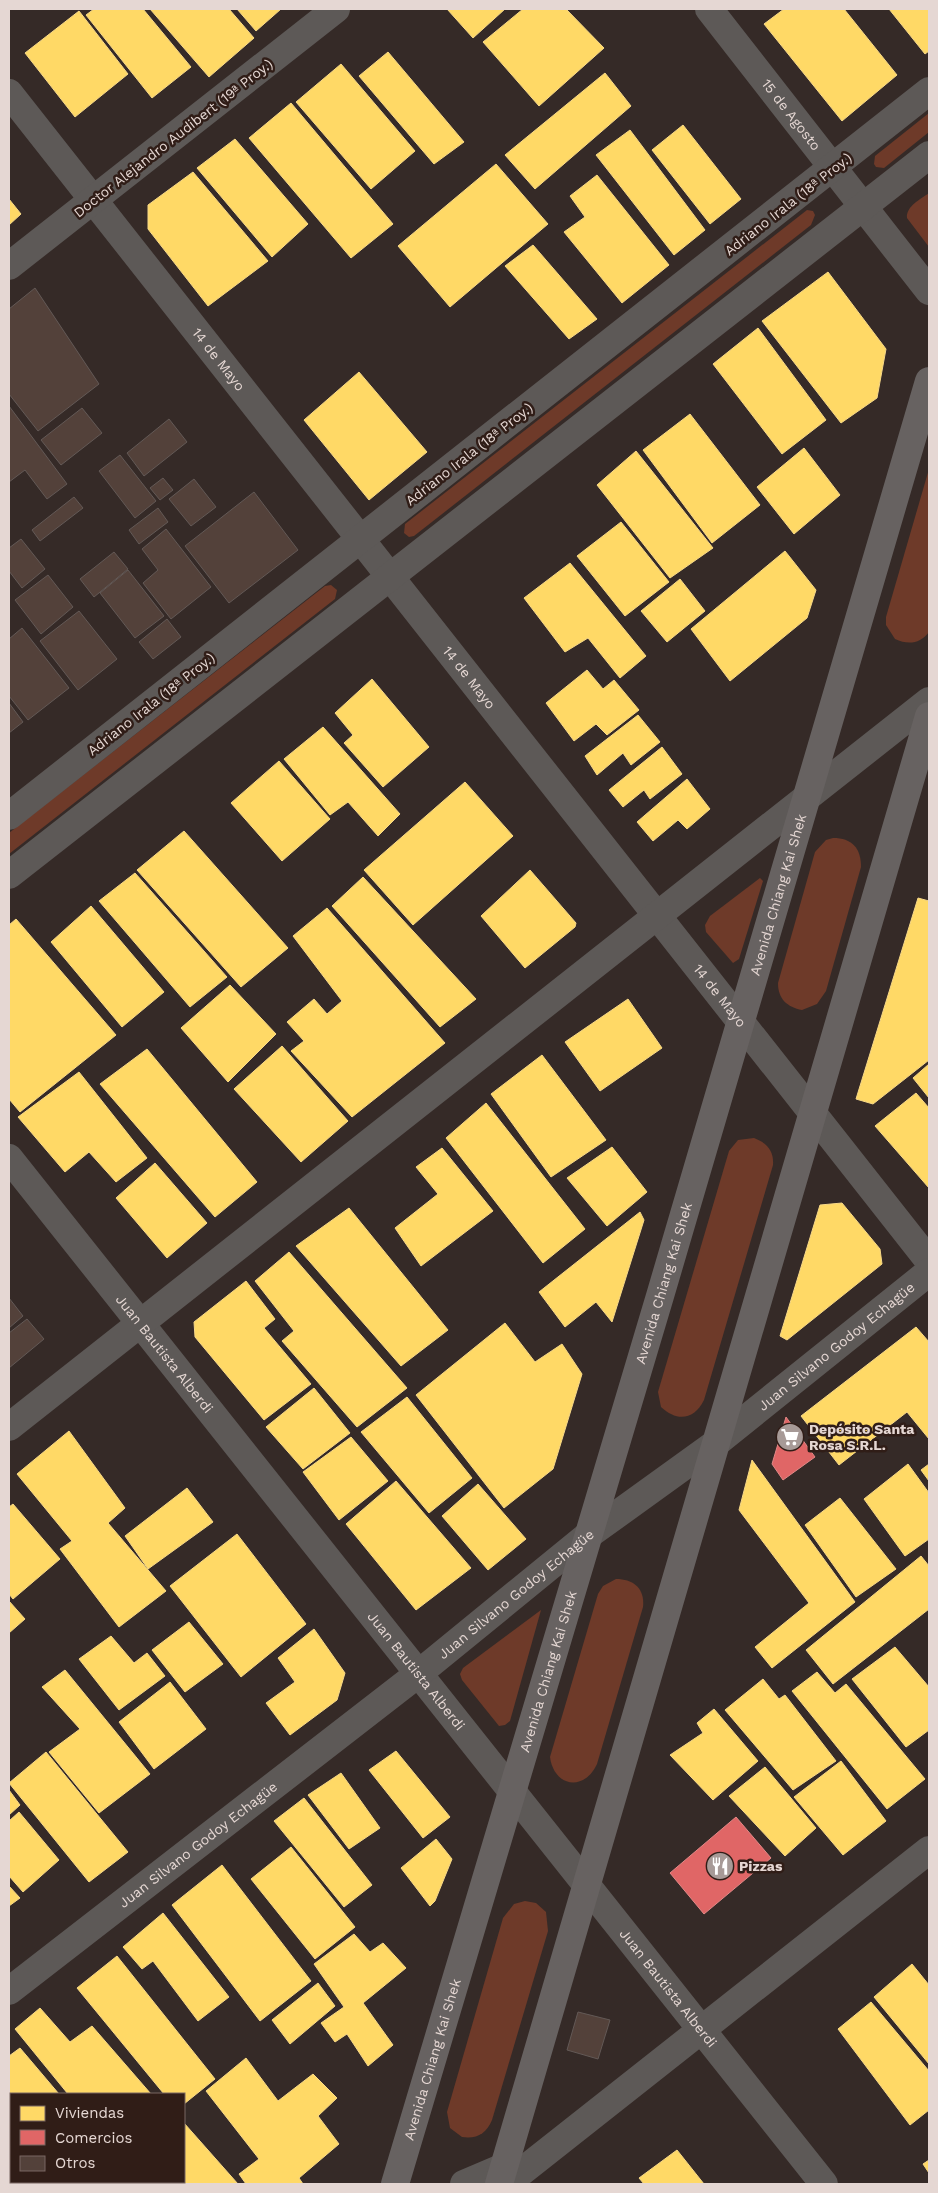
<svg xmlns="http://www.w3.org/2000/svg" width="938" height="2193" font-family="'Work Sans',sans-serif">
	<style>
		.green { fill: #6e3a29 }
		.homes { fill: #ffd966; stroke: #f7d887 }
		.shops { fill: #e06666; stroke: #e28887 }
		.building { fill: #53413a; stroke: #635956 }
		.lines { fill: none; stroke-linecap: round; stroke-linejoin: round }
		.street { stroke: #5d5957; stroke-width: 28 }
		.secondary { stroke: #676261; stroke-width: 28 }
		.labels { text-anchor: middle; stroke-width: 5; stroke-linejoin: round; paint-order: stroke }
		.street-label { font-size: 14px; fill: #e5d7d3; stroke: #301d17 }
		.poi-label { font-size: 14px; font-weight: bold; fill: #e5d7d3; stroke: #301d17; text-anchor: start }
	</style>
	<rect width="100%" height="100%" fill="#352a27"/>
	<g class="green">
		<path d="M929 113V132L884 168 876 167 874 164 875 156Z"/>
		<path d="M929 193V247L907 218C906 206 921 199 929 193Z"/>
		<path d="M807 210 813 211 815 215 811 225 414 536 409 537 404 533 405 524Z"/>
		<path d="M929 469V632C920 644 908 645 895 639L886 625V617Z"/>
		<path d="M331 585 337 590 335 599 9 854V833L325 586Z"/>
		<path d="M833 838C852 838 861 848 861 867L826 991 817 1004 802 1010C787 1007 778 999 778 983L815 852 826 840Z"/>
		<path d="M760 878 763 881 739 959 733 963 706 932 705 925 710 916Z"/>
		<path d="M754 1138C767 1143 774 1151 773 1165L704 1400C694 1420 677 1422 661 1407L658 1392 729 1151 738 1140Z"/>
		<path d="M616 1579C634 1579 645 1589 643 1607L597 1764C584 1792 554 1787 550 1757L598 1594 603 1586Z"/>
		<path d="M541 1610 510 1721 505 1725 499 1726 462 1680 460 1674 463 1668Z"/>
		<path d="M525 1901 536 1903 546 1912 548 1931 492 2120C486 2134 477 2139 462 2137L450 2128 447 2112 503 1918 514 1904Z"/>
	</g>
	<g class="homes">
		<path d="M94 9H143L191 67 152 98 86 15Z"/>
		<path d="M150 9H229L254 38 209 77Z"/>
		<path d="M237 9H281L256 31Z"/>
		<path d="M447 9H505L473 38Z"/>
		<path d="M523 9H566L604 48 539 106 483 42Z"/>
		<path d="M784 9H844L897 75 842 121 764 24Z"/>
		<path d="M889 9H929V51L925 54Z"/>
		<path d="M79 11 128 74 75 117 25 53Z"/>
		<path d="M388 52 464 142 434 164 359 76Z"/>
		<path d="M341 64 415 151 371 189 296 102Z"/>
		<path d="M605 73 631 106 535 189 505 155Z"/>
		<path d="M291 103 393 224 351 258 249 138Z"/>
		<path d="M683 125 741 199 710 224 652 150Z"/>
		<path d="M630 130 705 230 674 255 596 155Z"/>
		<path d="M235 139 308 224 272 257 197 168Z"/>
		<path d="M496 164 548 224 450 307 398 246Z"/>
		<path d="M193 172 268 261 208 306 148 229V205Z"/>
		<path d="M597 175 669 265 622 303 564 232 585 217 570 196Z"/>
		<path d="M9 199 21 214 9 225Z"/>
		<path d="M533 245 597 319 569 339 505 266Z"/>
		<path d="M828 272 886 349 877 398 841 423 762 321Z"/>
		<path d="M758 328 826 420 782 454 713 364Z"/>
		<path d="M359 372 427 452 369 500 304 420Z"/>
		<path d="M690 414 760 505 712 543 643 450Z"/>
		<path d="M804 448 840 495 794 534 757 487Z"/>
		<path d="M636 451 713 548 670 578 597 485Z"/>
		<path d="M621 522 669 582 625 616 577 556Z"/>
		<path d="M785 551 816 590 807 618 730 681 691 629Z"/>
		<path d="M570 563 646 656 620 678 588 638 565 652 524 598Z"/>
		<path d="M680 579 705 611 667 642 641 611Z"/>
		<path d="M587 670 603 689 614 680 639 710 607 735 596 724 574 741 546 703Z"/>
		<path d="M372 679 429 747 383 787 344 743 353 735 335 713Z"/>
		<path d="M638 715 660 742 631 765 623 753 597 775 585 756Z"/>
		<path d="M323 727 400 814 378 836 348 802 330 815 284 759Z"/>
		<path d="M662 747 682 774 650 799 644 790 623 807 609 790Z"/>
		<path d="M279 761 330 819 282 861 231 803Z"/>
		<path d="M687 779 710 809 687 829 678 820 653 841 637 822Z"/>
		<path d="M465 782 513 836 413 925 364 870Z"/>
		<path d="M184 831 288 948 241 987 137 870Z"/>
		<path d="M530 870 576 923 575 927 525 968 481 916Z"/>
		<path d="M135 873 227 977 190 1007 99 901Z"/>
		<path d="M363 877 476 999 440 1027 332 906Z"/>
		<path d="M918 898 929 901V1060L873 1104 856 1099Z"/>
		<path d="M91 906 164 992 122 1027 51 942Z"/>
		<path d="M327 908 445 1043 352 1117 291 1051 304 1041 287 1022 314 999 327 1014 342 1001 293 936Z"/>
		<path d="M16 919 116 1035 20 1112 9 1099V925Z"/>
		<path d="M230 985 276 1034 228 1082 181 1028Z"/>
		<path d="M628 999 662 1048 600 1091 565 1042Z"/>
		<path d="M282 1046 348 1121 301 1162 234 1089Z"/>
		<path d="M147 1049 257 1182 215 1217 100 1084Z"/>
		<path d="M542 1055 606 1140 551 1177 491 1094Z"/>
		<path d="M929 1064V1098L913 1078Z"/>
		<path d="M79 1072 147 1158 116 1182 89 1152 65 1172 18 1117Z"/>
		<path d="M916 1093 929 1108V1188L875 1126Z"/>
		<path d="M486 1103 585 1229 543 1263 446 1138Z"/>
		<path d="M612 1147 647 1192 607 1226 567 1178Z"/>
		<path d="M442 1148 493 1211 421 1266 395 1228 438 1194 416 1167Z"/>
		<path d="M155 1163 207 1223 167 1258 116 1198Z"/>
		<path d="M842 1203 880 1249 882 1264 787 1340 780 1336 820 1205Z"/>
		<path d="M349 1208 448 1330 401 1366 296 1246Z"/>
		<path d="M640 1212 644 1220 612 1322 596 1302 565 1327 539 1292Z"/>
		<path d="M289 1252 407 1388 357 1427 282 1341 294 1331 255 1281Z"/>
		<path d="M246 1281 275 1319 264 1328 311 1384 264 1420 195 1337 194 1322Z"/>
		<path d="M505 1323 535 1362 562 1344 582 1374 553 1469 504 1508 416 1395Z"/>
		<path d="M916 1327 929 1342V1439L907 1412 839 1465 801 1416Z"/>
		<path d="M314 1388 350 1433 303 1469 266 1427Z"/>
		<path d="M407 1397 472 1478 429 1513 361 1432Z"/>
		<path d="M69 1431 125 1508 108 1523 166 1591 119 1627 60 1549 72 1541 17 1474Z"/>
		<path d="M351 1437 388 1481 339 1520 303 1472Z"/>
		<path d="M752 1460 855 1602 772 1668 755 1647 809 1603 739 1510Z"/>
		<path d="M908 1464 929 1493V1539L905 1556 864 1499Z"/>
		<path d="M929 1464V1481L921 1470Z"/>
		<path d="M396 1481 471 1568 416 1610 346 1524Z"/>
		<path d="M478 1484 526 1539 488 1570 442 1516Z"/>
		<path d="M187 1488 213 1522 148 1569 125 1536Z"/>
		<path d="M840 1498 896 1569 856 1597 805 1525Z"/>
		<path d="M13 1504 60 1559 13 1599 9 1594V1507Z"/>
		<path d="M237 1534 306 1624 241 1677 170 1586Z"/>
		<path d="M921 1556 929 1566V1609L833 1684 806 1650Z"/>
		<path d="M9 1601 25 1619 9 1633Z"/>
		<path d="M189 1622 223 1664 185 1692 152 1650Z"/>
		<path d="M314 1629 345 1673 337 1700 290 1735 266 1703 295 1682 278 1658Z"/>
		<path d="M111 1636 134 1663 147 1653 165 1676 119 1710 79 1659Z"/>
		<path d="M895 1647 929 1687V1730L906 1747 852 1679Z"/>
		<path d="M65 1670 150 1774 99 1813 49 1752 80 1729 42 1687Z"/>
		<path d="M817 1672 835 1693 846 1684 925 1779 887 1809 792 1691Z"/>
		<path d="M763 1679 779 1699 785 1695 836 1761 793 1790 725 1710Z"/>
		<path d="M170 1682 206 1729 154 1769 119 1722Z"/>
		<path d="M714 1709 758 1761 713 1800 670 1755 703 1733 697 1723Z"/>
		<path d="M396 1751 450 1817 423 1838 369 1770Z"/>
		<path d="M46 1752 128 1852 89 1882 9 1783Z"/>
		<path d="M841 1761 886 1821 843 1855 794 1797Z"/>
		<path d="M765 1767 816 1828 785 1856 729 1796Z"/>
		<path d="M341 1773 380 1828 349 1849 308 1795Z"/>
		<path d="M9 1790 20 1805 9 1815Z"/>
		<path d="M304 1798 372 1885 344 1907 274 1821Z"/>
		<path d="M19 1812 59 1860 23 1892 9 1876V1821Z"/>
		<path d="M436 1839 452 1859 435 1901 430 1906 401 1868Z"/>
		<path d="M291 1847 355 1927 315 1959 251 1879Z"/>
		<path d="M222 1865 311 1981 260 2021 172 1905Z"/>
		<path d="M9 1886 20 1898 9 1906Z"/>
		<path d="M163 1913 229 1997 198 2021 153 1961 142 1969 123 1947Z"/>
		<path d="M354 1934 370 1952 383 1943 406 1968 363 2003 393 2045 368 2066 347 2034 335 2042 321 2023 344 2007 314 1964Z"/>
		<path d="M117 1956 215 2079 184 2104V2094H164L77 1988Z"/>
		<path d="M912 1964 929 1985V2064L874 1997Z"/>
		<path d="M318 1983 335 2006 290 2044 272 2020Z"/>
		<path d="M871 2002 929 2071V2110L910 2125 838 2029Z"/>
		<path d="M40 2008 70 2042 92 2026 151 2094H68L15 2029Z"/>
		<path d="M20 2048 59 2094H11V2119L9 2116V2056Z"/>
		<path d="M246 2058 278 2101 313 2074 337 2098 318 2116 339 2144 299 2178 303 2184H246L239 2174 259 2159 206 2091Z"/>
		<path d="M184 2123 238 2184H143L141 2182H184Z"/>
		<path d="M677 2150 704 2184H644L639 2178Z"/>
		<path d="M929 2160V2173L923 2164Z"/>
	</g>
	<g class="shops">
		<path d="M786 1417 815 1457 783 1480 772 1464Z"/>
		<path d="M736 1817 771 1858 704 1914 670 1873Z"/>
	</g>
	<g class="building">
		<path d="M35 288 99 384 38 431 9 394V309Z"/>
		<path d="M9 406 67 484 47 499 25 470 9 482Z"/>
		<path d="M82 408 102 433 61 465 41 440Z"/>
		<path d="M169 419 187 442 144 476 127 453Z"/>
		<path d="M120 455 156 501 135 518 99 471Z"/>
		<path d="M163 478 173 490 160 500 150 488Z"/>
		<path d="M194 479 216 507 191 526 169 499Z"/>
		<path d="M254 492 298 550 229 603 185 546Z"/>
		<path d="M74 497 83 508 40 541 32 530Z"/>
		<path d="M158 508 168 522 139 544 129 530Z"/>
		<path d="M166 529 211 587 171 619 143 583 158 570 142 549Z"/>
		<path d="M21 539 45 569 22 588 9 571V548Z"/>
		<path d="M114 552 128 569 94 597 80 579Z"/>
		<path d="M128 570 164 616 135 638 100 593Z"/>
		<path d="M48 575 73 607 41 634 15 600Z"/>
		<path d="M79 611 117 659 78 690 40 641Z"/>
		<path d="M167 619 181 637 153 659 139 642Z"/>
		<path d="M22 628 69 688 28 720 9 696V639Z"/>
		<path d="M9 703 23 722 9 733Z"/>
		<path d="M9 1298 23 1316 9 1328Z"/>
		<path d="M27 1319 44 1339 9 1368V1333Z"/>
		<path d="M578 2012 610 2020 598 2059 567 2050Z"/>
	</g>
	<g class="lines">
		<g class="street">
			<path id="s1" d="M709 9 929 291"/>
			<path id="s2" d="M9 93 929 1261"/>
			<path d="M9 266 336 9"/>
			<path d="M9 816 929 91"/>
			<path d="M9 875 929 155"/>
			<path id="s3" d="M9 1158 824 2184"/>
			<path d="M9 1427 929 701"/>
			<path id="s4" d="M9 1991 418 1674 587 1536 716 1443 929 1272"/>
			<path d="M464 2184 504 2167"/>
			<path d="M506 2184 929 1850"/>
		</g>
		<g class="secondary">
			<path d="M9 2180 12 2184"/>
			<path id="s5" d="M395 2184 660 1296 929 381"/>
			<path d="M499 2184 929 716"/>
		</g>
	</g>
	<defs>
		<g id="supermarket-disc" transform="scale(1.4375)"><circle r="9.5" fill="#a79a97" stroke="#301d17"/><path d="M-6-5.5h2.5l.6 2H6L4.5 2H-2.5L-4.4-4H-6ZM-1.5 3.2a1.3 1.3 0 1 0 .1 0ZM3 3.2a1.3 1.3 0 1 0 .1 0Z" fill="#fff"/></g>
		<g id="restaurant-disc" transform="scale(1.4375)"><circle r="9.5" fill="#a79a97" stroke="#301d17"/><path d="M-5-6h1v4h1v-4h1v4h1v-4h1v5L-1.5 .5V6h-2V.5L-5-1ZM5-6V6H3V1.5H1.5Q1.5-4 5-6Z" fill="#fff"/></g>
	</defs>
	<g fill-rule="evenodd">
		<use href="#supermarket-disc" x="790" y="1437"/>
		<use href="#restaurant-disc" x="720" y="1866"/>
	</g>
	<g class="labels">
		<g class="street-label">
			<text dy="5" stroke="none"><textPath href="#s1" startOffset="134">15 de Agosto</textPath></text>
			<text transform="translate(173 138) rotate(-38)" y="5">Doctor Alejandro Audibert (19ª Proy.)</text>
			<text transform="translate(788 204) rotate(-38)" y="5">Adriano Irala (18ª Proy.)</text>
			<text dy="5" stroke="none"><textPath href="#s2" startOffset="339">14 de Mayo</textPath></text>
			<text transform="translate(469 454) rotate(-38)" y="5">Adriano Irala (18ª Proy.)</text>
			<text dy="5" stroke="none"><textPath href="#s2" startOffset="744">14 de Mayo</textPath></text>
			<text transform="translate(151 704) rotate(-38)" y="5">Adriano Irala (18ª Proy.)</text>
			<text dy="5" stroke="none"><textPath href="#s5" startOffset="1345">Avenida Chiang Kai Shek</textPath></text>
			<text dy="5" stroke="none"><textPath href="#s2" startOffset="1149">14 de Mayo</textPath></text>
			<text dy="5" stroke="none"><textPath href="#s5" startOffset="940">Avenida Chiang Kai Shek</textPath></text>
			<text dy="5" stroke="none"><textPath href="#s4" startOffset="1049">Juan Silvano Godoy Echagüe</textPath></text>
			<text dy="5" stroke="none"><textPath href="#s3" startOffset="250">Juan Bautista Alberdi</textPath></text>
			<text dy="5" stroke="none"><textPath href="#s4" startOffset="644">Juan Silvano Godoy Echagüe</textPath></text>
			<text dy="5" stroke="none"><textPath href="#s5" startOffset="535">Avenida Chiang Kai Shek</textPath></text>
			<text dy="5" stroke="none"><textPath href="#s3" startOffset="655">Juan Bautista Alberdi</textPath></text>
			<text dy="5" stroke="none"><textPath href="#s4" startOffset="239">Juan Silvano Godoy Echagüe</textPath></text>
			<text dy="5" stroke="none"><textPath href="#s3" startOffset="1060">Juan Bautista Alberdi</textPath></text>
			<text dy="5" stroke="none"><textPath href="#s5" startOffset="130">Avenida Chiang Kai Shek</textPath></text>
		</g>
		<g class="poi-label">
			<text x="809" y="1434">Depósito Santa<tspan x="809" dy="16">Rosa S.R.L.</tspan></text>
			<text x="739" y="1871">Pizzas</text>
		</g>
	</g>
	<rect width="938" height="2193" fill="none" stroke="#e5d7d3" stroke-width="20"/>
	<rect x="10" y="2093" width="175" height="90" fill="#301d17" stroke="#786762"/>
	<rect x="20" y="2106" width="25" height="15" fill="#ffd966" stroke="#786762"/>
	<text x="55" y="2118" font-size="15" fill="#e5d7d3">Viviendas</text>
	<rect x="20" y="2130" width="25" height="15" fill="#e06666" stroke="#786762"/>
	<text x="55" y="2143" font-size="15" fill="#e5d7d3">Comercios</text>
	<rect x="20" y="2156" width="25" height="15" fill="#53413a" stroke="#786762"/>
	<text x="55" y="2168" font-size="15" fill="#e5d7d3">Otros</text>
</svg>
